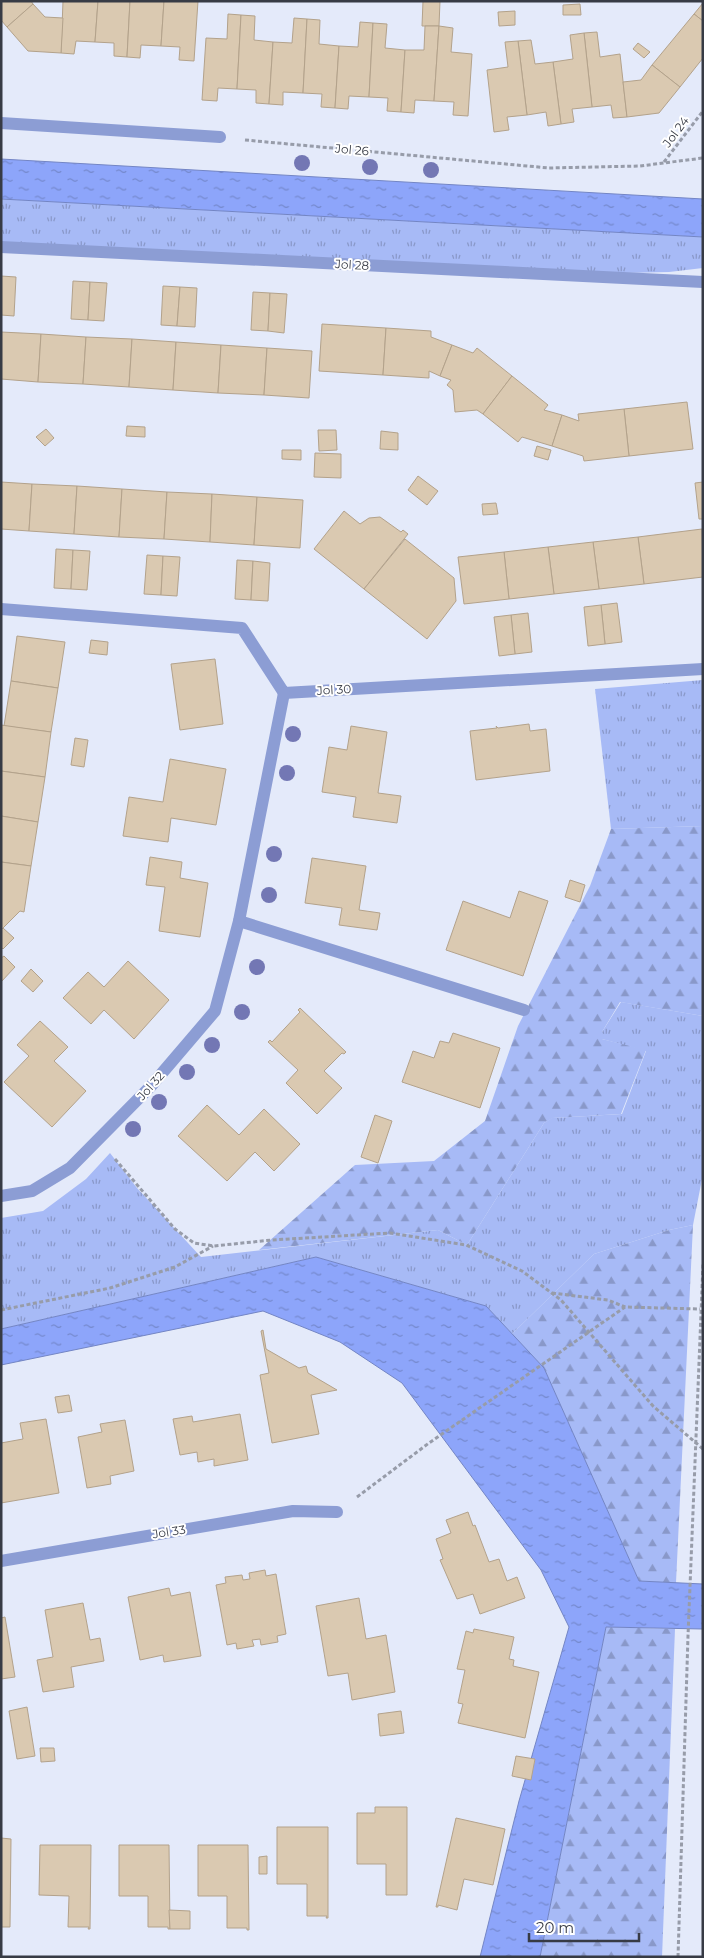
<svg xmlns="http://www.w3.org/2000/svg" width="704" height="1958" font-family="Montserrat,sans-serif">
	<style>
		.grass { fill: url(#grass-tufts) }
		.forest { fill: url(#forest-firs) }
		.water { fill: url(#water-ripples); stroke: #7385c4 }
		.building { fill: #dac9b1; stroke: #b3a28b }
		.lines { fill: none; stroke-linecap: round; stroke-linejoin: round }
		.path { stroke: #979ca9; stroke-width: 3; stroke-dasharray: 4 2.5; stroke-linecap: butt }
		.minor { stroke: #8c9dd4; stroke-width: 12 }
		.tree { fill: #7377b4 }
		.labels { text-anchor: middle; stroke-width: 4; stroke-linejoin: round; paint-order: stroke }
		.street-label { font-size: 12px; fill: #373b45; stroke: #fff }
	</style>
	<defs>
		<pattern id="grass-tufts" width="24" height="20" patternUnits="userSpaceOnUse" patternTransform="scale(1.25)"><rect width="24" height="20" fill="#a7baf6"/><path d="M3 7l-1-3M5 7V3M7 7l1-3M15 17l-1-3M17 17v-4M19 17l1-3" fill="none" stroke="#8998c9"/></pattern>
		<pattern id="forest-firs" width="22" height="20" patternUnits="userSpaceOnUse" patternTransform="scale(1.25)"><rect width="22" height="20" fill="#a7baf6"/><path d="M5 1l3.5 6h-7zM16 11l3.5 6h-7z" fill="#8998c9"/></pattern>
		<pattern id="water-ripples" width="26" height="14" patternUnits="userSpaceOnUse" patternTransform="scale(1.25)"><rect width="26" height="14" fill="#8da5fa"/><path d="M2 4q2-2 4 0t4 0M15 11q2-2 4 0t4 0" fill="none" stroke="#7488cc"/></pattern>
	</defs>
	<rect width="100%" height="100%" fill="#e4eafa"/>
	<g class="grass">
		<path d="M1 199 703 237V268L669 272 580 274 1 244Z"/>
		<path d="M703 680V826L611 829 595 689Z"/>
		<path d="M621 1002 703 1016V1174L693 1225 669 1230 594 1254 512 1334 486 1306 316 1257 1 1329V1218L43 1211 86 1179 110 1153 137 1188 201 1257 438 1230 467 1245 544 1123 552 1118 622 1114 646 1051 602 1039V1032Z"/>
	</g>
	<g class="forest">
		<path d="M703 826V1016L620 1002 602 1032V1039L646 1050 621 1114 553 1118 544 1123 467 1245 438 1230 259 1250 355 1165 434 1161 485 1121 518 1026 590 886 611 829Z"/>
		<path d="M693 1225 676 1583 639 1581 544 1368 512 1334 594 1254 669 1230Z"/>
		<path d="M606 1627 675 1629 662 1957H540Z"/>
	</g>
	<g class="water">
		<path d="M1 159 703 199V237L1 199Z"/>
		<path d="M316 1257 486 1306 544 1368 639 1581 703 1584V1629L606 1627 540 1957H480L519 1801 569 1627 541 1570 402 1383 340 1342 263 1311 1 1365V1329Z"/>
	</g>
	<g class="building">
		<path d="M1 1H31L33 4 7 27 1 20Z"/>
		<path d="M63 1H98L95 42 76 41 74 54 61 53Z"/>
		<path d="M98 1H130L127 57 114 56V43L95 42Z"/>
		<path d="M130 1H164L161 46 141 45 140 58 127 57Z"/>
		<path d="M164 1H198L194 61 179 60 180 47 161 46Z"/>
		<path d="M423 1H440L439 26H422Z"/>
		<path d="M703 3V21L694 14Z"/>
		<path d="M33 4 45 17 63 18 61 53 28 51 7 27Z"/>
		<path d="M580 4 581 15H563V5Z"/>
		<path d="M515 11V25L499 26 498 12Z"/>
		<path d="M228 14 241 15 237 89 218 88 217 101 202 100 206 38 227 39Z"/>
		<path d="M694 14 703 21V58L680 87 652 65Z"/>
		<path d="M241 15 255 16 254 40 273 42 269 104 256 103V90L237 89Z"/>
		<path d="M294 18 307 19 303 93 283 92V105L269 104 273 42 292 43Z"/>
		<path d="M307 19 320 20 319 44 339 46 335 108 321 107 322 94 303 93Z"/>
		<path d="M360 22 373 23 369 97 349 96 348 109 335 108 339 46 358 47Z"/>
		<path d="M373 23 387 24 385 48 405 50 401 112 387 111 388 98 369 97Z"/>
		<path d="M425 26H439L434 101 415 100 414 113 401 112 405 50H424Z"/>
		<path d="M439 26 453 28 451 52 472 54 468 116 453 115 454 102 434 101Z"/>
		<path d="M597 32 600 57 620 54 627 117 613 118 611 105 592 107 584 33Z"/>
		<path d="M584 33 592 107 572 109 574 122 561 124 553 62 573 59 570 35Z"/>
		<path d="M531 40 535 64 553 62 561 124 548 126 546 112 527 115 518 41Z"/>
		<path d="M518 41 527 115 507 117 509 130 494 132 487 70 508 67 505 42Z"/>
		<path d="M638 43 650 52 644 58 633 49Z"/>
		<path d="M652 65 680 87 659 113 627 117 623 82 641 80Z"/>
		<path d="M1 276 16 277 14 316 1 315Z"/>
		<path d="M73 281 90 282 88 320 71 319Z"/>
		<path d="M90 282 107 283 104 321 88 320Z"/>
		<path d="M163 286 180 287 177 326 161 325Z"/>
		<path d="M180 287 197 288 195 327 177 326Z"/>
		<path d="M253 292 270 293 268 331 251 330Z"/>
		<path d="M270 293 287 294 284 333 268 331Z"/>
		<path d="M322 324 386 328 383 375 319 371Z"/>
		<path d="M386 328 431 331V337L452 345 440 376 429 371V378L383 375Z"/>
		<path d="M1 332 41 334 38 382 1 379Z"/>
		<path d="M41 334 86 337 83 384 38 382Z"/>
		<path d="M86 337 132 339 129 387 83 384Z"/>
		<path d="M132 339 176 342 173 390 129 387Z"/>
		<path d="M176 342 221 345 218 393 173 390Z"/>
		<path d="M221 345 267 348 264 395 218 393Z"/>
		<path d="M452 345 473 353 477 348 512 376 483 414 477 410 455 412 453 390 447 385 451 380 440 376Z"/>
		<path d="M267 348 312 351 309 398 264 395Z"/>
		<path d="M512 376 548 405 544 410 562 415 552 446 522 437 518 442 483 414Z"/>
		<path d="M687 402 693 449 629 456 624 409Z"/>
		<path d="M624 409 629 456 584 461 583 456 552 446 562 415 579 421 578 414Z"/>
		<path d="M127 426 145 427V437L126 436Z"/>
		<path d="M46 429 54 438 45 446 36 437Z"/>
		<path d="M318 430H336L337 450 319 451Z"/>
		<path d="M381 431 398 433V450L380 449Z"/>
		<path d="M537 446 551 450 548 460 534 456Z"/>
		<path d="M282 450H301V460L282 459Z"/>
		<path d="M315 453 341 454V478L314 477Z"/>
		<path d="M418 476 438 491 427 505 408 490Z"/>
		<path d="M1 482 32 484 29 531 1 529Z"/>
		<path d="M703 482V519H699L695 483Z"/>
		<path d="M32 484 77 486 74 534 29 531Z"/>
		<path d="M77 486 122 489 119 537 74 534Z"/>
		<path d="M122 489 167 492 164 539 119 537Z"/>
		<path d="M167 492 212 494 210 542 164 539Z"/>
		<path d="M212 494 257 497 254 545 210 542Z"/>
		<path d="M257 497 303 500 300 548 254 545Z"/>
		<path d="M496 503 498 514 483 515 482 504Z"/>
		<path d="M344 511 360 524 369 518 380 517 401 532 403 530 408 534 364 589 314 549Z"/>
		<path d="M702 529 703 577 644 584 638 537Z"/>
		<path d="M638 537 644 584 599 589 593 542Z"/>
		<path d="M405 539 454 578 456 601 427 639 364 589Z"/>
		<path d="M593 542 599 589 554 594 548 547Z"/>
		<path d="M548 547 554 594 509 599 504 552Z"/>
		<path d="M56 549 73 550 71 589 54 588Z"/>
		<path d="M73 550 90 551 87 590 71 589Z"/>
		<path d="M504 552 509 599 464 604 458 557Z"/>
		<path d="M147 555 163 556 161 595 144 594Z"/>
		<path d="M163 556 180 557 177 596 161 595Z"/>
		<path d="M237 560 253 561 251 600 235 599Z"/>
		<path d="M253 561 270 563 268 601 251 600Z"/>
		<path d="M617 603 622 642 605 644 601 605Z"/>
		<path d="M601 605 605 644 588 646 584 607Z"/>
		<path d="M528 613 532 652 515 654 511 615Z"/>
		<path d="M511 615 515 654 499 656 494 617Z"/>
		<path d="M17 636 65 642 58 688 11 681Z"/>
		<path d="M91 640 108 642 107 655 89 653Z"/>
		<path d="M215 659 223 724 180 730 171 664Z"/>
		<path d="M11 681 58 688 51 732 4 726Z"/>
		<path d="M529 724 530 731 546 729 550 771 476 780 470 731 497 728 496 726 498 728Z"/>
		<path d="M1 725 51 732 45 777 1 771Z"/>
		<path d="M351 726 387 732 378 793 401 796 397 823 353 817 356 797 322 792 329 747 347 750Z"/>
		<path d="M75 738 88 740 84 767 71 765Z"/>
		<path d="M170 759 226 769 216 825 171 818 168 842 123 836 129 797 163 802Z"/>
		<path d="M1 771 45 777 38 822 1 816Z"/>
		<path d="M1 816 38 822 31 866 1 862Z"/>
		<path d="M150 857 182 862 180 878 208 883 200 937 159 931 165 887 146 885Z"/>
		<path d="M312 858 366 866 359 910 380 913 377 930 339 925 342 908 305 903Z"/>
		<path d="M1 862 31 866 24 912 20 911 1 930Z"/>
		<path d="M570 880 585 885 580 902 565 897Z"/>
		<path d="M519 891 548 901 523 976 446 950 463 901 510 918Z"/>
		<path d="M3 928 14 938 3 949 1 947V930Z"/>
		<path d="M4 956 15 967 1 982V958Z"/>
		<path d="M128 961 169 1000 134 1039 104 1010 91 1024 63 998 88 972 104 987Z"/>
		<path d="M31 969 43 981 33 992 21 981Z"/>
		<path d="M300 1008 346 1052 344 1054 342 1053 324 1071 342 1088 317 1114 286 1083 298 1070 268 1042 270 1040 272 1042 300 1012 298 1010Z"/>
		<path d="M40 1021 68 1047 54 1061 86 1091 52 1127 4 1082 29 1056 17 1045Z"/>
		<path d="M453 1033 500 1048 480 1108 402 1082 413 1051 434 1058 440 1041 449 1043Z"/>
		<path d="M207 1105 239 1135 264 1109 300 1144 274 1171 255 1152 227 1181 178 1136Z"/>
		<path d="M375 1115 392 1121 378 1163 361 1157Z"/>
		<path d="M263 1330 266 1349 299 1368 306 1366 308 1373 337 1390 311 1395 319 1434 272 1443 260 1375 269 1373 261 1331Z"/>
		<path d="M69 1395 72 1411 58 1413 55 1397Z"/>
		<path d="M240 1414 248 1460 214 1466V1459L198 1462 197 1452 180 1455 173 1419 192 1416 193 1422Z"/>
		<path d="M46 1419 59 1493 1 1503V1443L23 1439 20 1423Z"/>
		<path d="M125 1420 134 1471 110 1476 111 1484 87 1488 78 1437 102 1432 100 1424Z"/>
		<path d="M468 1512 473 1526 475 1525 489 1562 499 1559 507 1581 517 1577 525 1598 480 1614 473 1594 457 1599 440 1560 443 1559 436 1539 451 1533 446 1520Z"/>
		<path d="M265 1570 266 1576 276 1574 286 1634 277 1636 278 1642 261 1645 260 1639 252 1640 254 1646 237 1649 236 1643 227 1645 216 1585 226 1583 225 1577 242 1575 243 1580 250 1579 249 1573Z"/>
		<path d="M169 1588 171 1596 190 1592 201 1656 164 1662 163 1655 140 1660 128 1597Z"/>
		<path d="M359 1598 366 1639 386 1635 395 1692 352 1700 348 1673 328 1676 316 1606Z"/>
		<path d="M83 1603 90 1640 100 1638 104 1661 71 1667 74 1687 43 1692 37 1660 53 1657 45 1610Z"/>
		<path d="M5 1617 15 1677 1 1679V1618Z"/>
		<path d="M474 1629 514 1637 509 1659 514 1660 513 1666 539 1672 525 1738 458 1723 463 1704 458 1703 465 1670 457 1669 466 1631 473 1633Z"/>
		<path d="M27 1707 35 1756 17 1759 9 1711Z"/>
		<path d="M401 1711 404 1733 380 1736 378 1714Z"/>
		<path d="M40 1748H54L55 1761 41 1762Z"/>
		<path d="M516 1756 535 1759 531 1780 512 1776Z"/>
		<path d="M375 1807H407V1895H386V1864H357V1813H375Z"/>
		<path d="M456 1818 505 1829 493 1885 464 1879 457 1910 438 1905V1907H436Z"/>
		<path d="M277 1827H328V1918H326L327 1916H307V1884H277Z"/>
		<path d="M1 1838 11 1839 10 1927H1Z"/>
		<path d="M40 1845H91L90 1929H88L89 1927H68L69 1896 39 1895Z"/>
		<path d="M119 1845H169L170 1929H168V1927H148V1896H119Z"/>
		<path d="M198 1845H248L249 1930H247V1928H227V1896H198Z"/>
		<path d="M267 1856V1874H259V1857Z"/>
		<path d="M169 1910 190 1911V1929H170Z"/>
	</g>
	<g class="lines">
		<g class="path">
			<path d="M245 140 549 168 640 166 703 158"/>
			<path d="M664 162 703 111"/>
			<path d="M115 1159 175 1229 194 1243 214 1246 272 1240 390 1233 466 1245 522 1271 561 1300 653 1406 703 1449"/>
			<path d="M552 1293 608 1300 625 1307"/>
			<path d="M1 1310 110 1288 175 1267 213 1246"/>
			<path d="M357 1497 429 1443 625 1307 700 1309"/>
			<path d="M678 1957 688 1636 703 1264"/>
		</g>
		<g class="minor">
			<path d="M1 123 220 137"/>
			<path d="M1 247 703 282"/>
			<path d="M1 609 242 628 284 693 703 669"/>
			<path d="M239 921 524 1010"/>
			<path d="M1 1196 32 1191 70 1168 151 1086 215 1011 239 921 284 693"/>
			<path d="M1 1561 293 1511 337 1512"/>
		</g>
	</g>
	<g class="tree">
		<circle cx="302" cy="163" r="8"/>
		<circle cx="370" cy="167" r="8"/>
		<circle cx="431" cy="170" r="8"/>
		<circle cx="293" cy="734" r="8"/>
		<circle cx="287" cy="773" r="8"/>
		<circle cx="274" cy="854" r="8"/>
		<circle cx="269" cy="895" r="8"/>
		<circle cx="257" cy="967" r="8"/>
		<circle cx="242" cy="1012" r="8"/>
		<circle cx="212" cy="1045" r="8"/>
		<circle cx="187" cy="1072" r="8"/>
		<circle cx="159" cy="1102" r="8"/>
		<circle cx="133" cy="1129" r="8"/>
	</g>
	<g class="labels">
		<g class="street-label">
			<text transform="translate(676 132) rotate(-53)" y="4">Jol 24</text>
			<text transform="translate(352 150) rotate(5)" y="4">Jol 26</text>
			<text transform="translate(352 265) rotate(3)" y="4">Jol 28</text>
			<text transform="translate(334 690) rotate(-3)" y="4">Jol 30</text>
			<text transform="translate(151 1086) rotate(-48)" y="4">Jol 32</text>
			<text transform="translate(169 1532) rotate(-9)" y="4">Jol 33</text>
		</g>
	</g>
	<rect width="704" height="1958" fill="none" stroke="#373b45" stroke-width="5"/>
	<path d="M529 1933v8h110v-8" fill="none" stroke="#373b45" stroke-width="2.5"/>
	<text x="536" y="1933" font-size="15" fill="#373b45" stroke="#ffffff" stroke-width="4" paint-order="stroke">20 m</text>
</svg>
